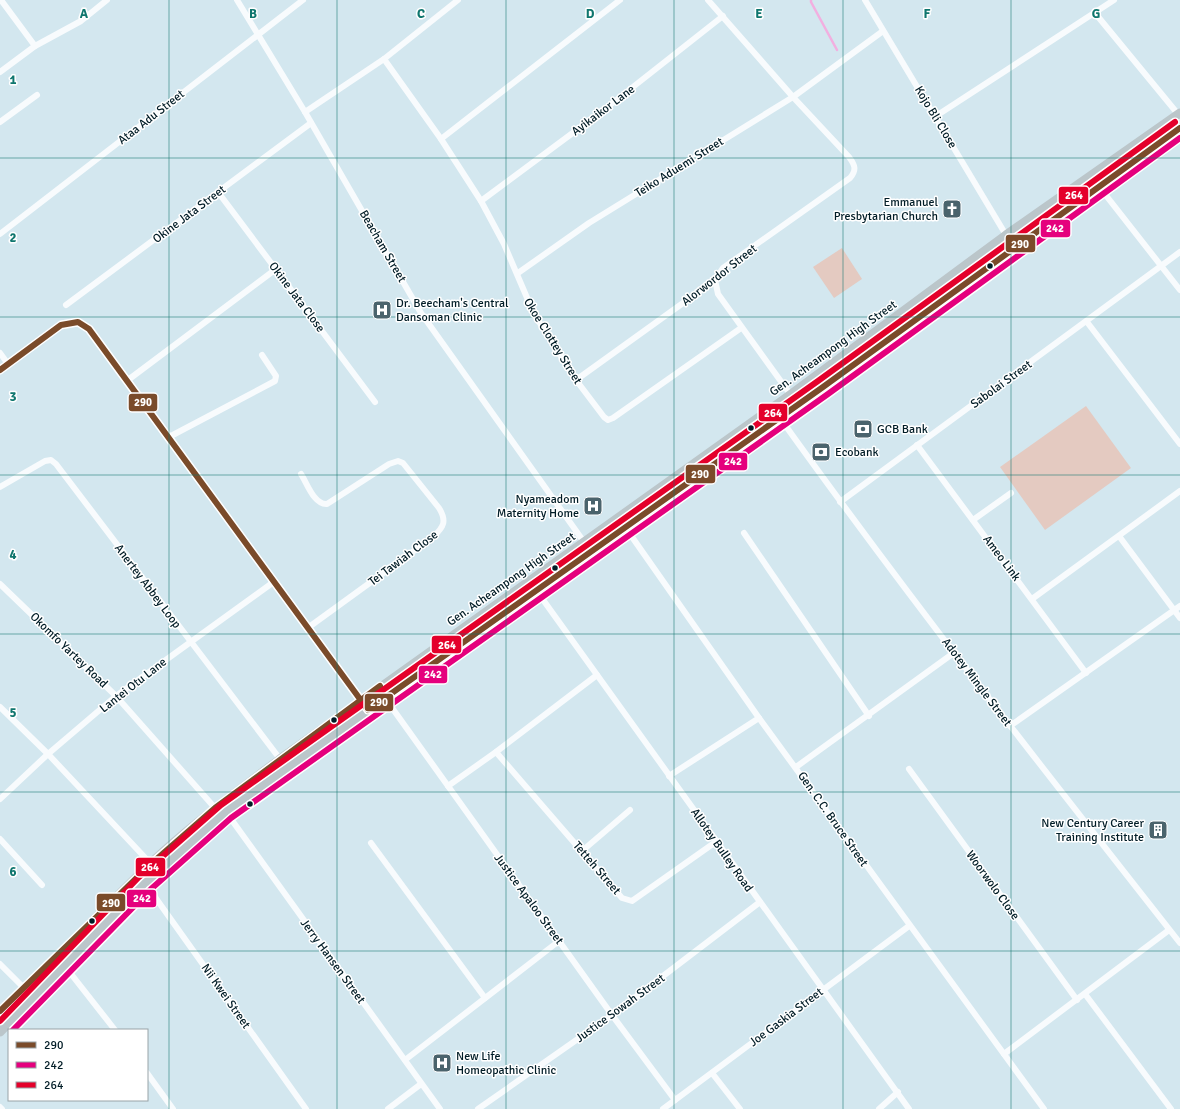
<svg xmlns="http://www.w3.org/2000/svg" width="1180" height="1109" font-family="Signika,sans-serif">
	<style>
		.green { fill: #e4cac1 }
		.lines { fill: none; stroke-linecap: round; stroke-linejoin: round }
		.stream { stroke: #f2afe0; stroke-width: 2.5 }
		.minor { stroke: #f8fbfd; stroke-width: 6 }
		.tertiary { stroke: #f8fbfd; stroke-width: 8 }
		.secondary { stroke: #bbc6ca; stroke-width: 9 }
		.bus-1-casing { stroke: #fff; stroke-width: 9 }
		.bus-2-casing { stroke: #fff; stroke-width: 9 }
		.bus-3-casing { stroke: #fff; stroke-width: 9 }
		.bus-1 { stroke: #7a4b2a; stroke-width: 6 }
		.bus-2 { stroke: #e5007d; stroke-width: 6 }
		.bus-3 { stroke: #e4002b; stroke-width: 6 }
		.grid { fill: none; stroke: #0f766e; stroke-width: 1; stroke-opacity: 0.55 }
		.bus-dot { fill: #001c26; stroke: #fff; stroke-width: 1.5 }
		.labels { text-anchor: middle; stroke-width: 3; stroke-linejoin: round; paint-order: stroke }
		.street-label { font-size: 12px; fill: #001c26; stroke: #fff }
		.poi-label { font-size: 12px; fill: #001c26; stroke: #fff; text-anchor: start }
		.grid-label { font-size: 13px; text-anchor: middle; font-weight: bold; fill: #0f766e; stroke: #fff; stroke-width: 3; stroke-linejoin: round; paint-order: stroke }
		.line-badge { stroke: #fff; stroke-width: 1.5 }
		.badge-label { font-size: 11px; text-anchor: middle; font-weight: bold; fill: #fff }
	</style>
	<rect width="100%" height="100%" fill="#d3e7ef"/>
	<g class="green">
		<path d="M842 248 862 279 834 298 813 267Z"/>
		<path d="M1086 406 1131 468 1045 530 1000 467Z"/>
	</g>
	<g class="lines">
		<path class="stream" d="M811 0V2L837 50"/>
		<g class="minor">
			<path d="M1 0 35 46"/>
			<path d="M237 0 305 112 421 313 584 542"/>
			<path d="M865 0 1006 235"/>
			<path d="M1095 13 1178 114"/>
			<path d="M384 59 441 139 481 201 504 244 534 314 576 380 604 417 608 420 613 418 741 328"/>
			<path d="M0 72 35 46 81 21 107 0"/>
			<path d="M305 112 384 59 458 0"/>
			<path d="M936 116 1114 0"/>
			<path d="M0 122 37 95"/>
			<path d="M441 139 620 0"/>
			<path d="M1090 175 1180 290"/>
			<path d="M218 192 375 402"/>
			<path d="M481 201 605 109 723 16"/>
			<path d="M0 234 303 0"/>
			<path d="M518 273 589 223 793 97 883 31"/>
			<path d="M715 280 718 294 798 405"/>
			<path d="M66 305 311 123"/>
			<path d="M1087 322 1180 444"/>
			<path d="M0 353 8 364"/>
			<path d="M128 380 276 269"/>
			<path d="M576 380 715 280 723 268 850 178C857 170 855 165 849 157L793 97 708 0"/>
			<path d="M780 418C908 597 1044 770 1180 943"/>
			<path d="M169 437 275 381 276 376 262 355"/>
			<path d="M917 445 1086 673"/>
			<path d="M301 474C307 483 314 505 327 504L389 464 398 461 403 463 439 508C447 521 444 527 433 537L309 627"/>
			<path d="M0 487 45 461 51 460 56 464 280 759"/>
			<path d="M840 502 1180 252"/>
			<path d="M973 520 1011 493"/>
			<path d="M625 527 759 718 1044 1109"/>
			<path d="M744 533 869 716"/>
			<path d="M1119 536 1180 618"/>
			<path d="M0 584 116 696 215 808"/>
			<path d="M536 590 909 1109"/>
			<path d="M1032 599 1180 491"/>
			<path d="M385 698 612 1015 675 1100"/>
			<path d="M0 707 48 754 151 864"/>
			<path d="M1010 726 1180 606"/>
			<path d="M496 752 622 898 632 901 717 841"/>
			<path d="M796 767 955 652"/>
			<path d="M909 769 1077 1000"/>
			<path d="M669 776 759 718"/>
			<path d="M448 786 496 752 597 675"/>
			<path d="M0 799 48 754 116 696 275 581"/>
			<path d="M226 812 440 1109"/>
			<path d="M0 839 42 885"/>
			<path d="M371 843 485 998"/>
			<path d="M582 851 630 810"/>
			<path d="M145 883 306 1109"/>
			<path d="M0 964 25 989"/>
			<path d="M64 965 115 1030"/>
			<path d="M1085 994 1171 1109"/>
			<path d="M1004 1054 1169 930"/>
			<path d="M405 1060 559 941"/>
			<path d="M147 1073 173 1109"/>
			<path d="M712 1073 740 1109"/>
			<path d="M0 1107 2 1109"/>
			<path d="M388 1109 421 1084"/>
			<path d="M478 1109 612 1015 760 902"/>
			<path d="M663 1109 909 926"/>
			<path d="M879 1109 898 1092"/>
		</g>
		<path class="tertiary" d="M0 370 61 325 78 322 89 329 368 710"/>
		<g class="secondary">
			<path d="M0 1011C52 964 99 913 150 864 190 826 235 793 280 759L790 395 1006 235 1180 113"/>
			<path d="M0 1032 145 883 226 812 823 387 1180 128"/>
		</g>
		<g class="bus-1-casing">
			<g id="bus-1">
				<path d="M0 370 61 325 78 322 89 329 368 710 823 387 1180 128"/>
				<path d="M0 1011 151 864 215 808 380 686"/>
			</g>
		</g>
		<g class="bus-2-casing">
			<path id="bus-2" d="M13 1030 151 889 231 818 828 394 1180 138"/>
		</g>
		<g class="bus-3-casing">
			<path id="bus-3" d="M0 1021 139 877 221 805 818 381 1175 122"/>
		</g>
		<use href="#bus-1" class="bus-1"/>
		<use href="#bus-2" class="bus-2"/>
		<use href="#bus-3" class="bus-3"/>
	</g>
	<path class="grid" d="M169 0V1109M337 0V1109M506 0V1109M674 0V1109M843 0V1109M1011 0V1109M0 158H1180M0 317H1180M0 475H1180M0 634H1180M0 792H1180M0 951H1180"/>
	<defs>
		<g id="church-square" transform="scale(1)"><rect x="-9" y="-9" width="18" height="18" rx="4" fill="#4a636c" stroke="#fff"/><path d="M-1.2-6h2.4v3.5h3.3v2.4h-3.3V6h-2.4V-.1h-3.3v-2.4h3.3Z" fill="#fff"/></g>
		<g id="hospital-square" transform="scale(1)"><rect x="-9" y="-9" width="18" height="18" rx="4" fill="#4a636c" stroke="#fff"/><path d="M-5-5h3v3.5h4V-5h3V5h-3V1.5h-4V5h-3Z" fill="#fff"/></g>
		<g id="bank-square" transform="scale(1)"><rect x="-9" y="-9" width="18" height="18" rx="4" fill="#4a636c" stroke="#fff"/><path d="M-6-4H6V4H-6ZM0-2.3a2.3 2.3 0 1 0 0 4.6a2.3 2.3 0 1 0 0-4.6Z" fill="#fff"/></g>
		<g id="building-square" transform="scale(1)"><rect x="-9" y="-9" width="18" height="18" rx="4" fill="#4a636c" stroke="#fff"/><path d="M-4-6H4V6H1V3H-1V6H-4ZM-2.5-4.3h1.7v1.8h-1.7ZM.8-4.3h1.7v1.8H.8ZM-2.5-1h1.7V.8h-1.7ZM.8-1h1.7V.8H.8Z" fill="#fff"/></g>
	</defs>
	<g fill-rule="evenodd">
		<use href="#church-square" x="952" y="209"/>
		<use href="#hospital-square" x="382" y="310"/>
		<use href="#bank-square" x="863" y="429"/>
		<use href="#bank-square" x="821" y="452"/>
		<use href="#hospital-square" x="593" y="506"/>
		<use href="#building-square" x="1158" y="830"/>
		<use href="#hospital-square" x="442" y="1063"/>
	</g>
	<g class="bus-dot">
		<circle cx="990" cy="266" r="3.5"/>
		<circle cx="751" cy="428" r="3.5"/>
		<circle cx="555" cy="568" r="3.5"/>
		<circle cx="334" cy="720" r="3.5"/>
		<circle cx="250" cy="804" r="3.5"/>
		<circle cx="92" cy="921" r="3.5"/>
	</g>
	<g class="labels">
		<g class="street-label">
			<text transform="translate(603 110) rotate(-37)" y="4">Ayikaikor Lane</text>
			<text transform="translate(151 117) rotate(-38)" y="4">Ataa Adu Street</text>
			<text transform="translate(936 117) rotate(59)" y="4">Kojo Bli Close</text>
			<text transform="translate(679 167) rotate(-32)" y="4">Teiko Aduemi Street</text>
			<text transform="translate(189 214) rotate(-37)" y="4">Okine Jata Street</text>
			<text transform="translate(383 246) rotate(60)" y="4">Beacham Street</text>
			<text transform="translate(719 275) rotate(-38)" y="4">Alorwordor Street</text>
			<text transform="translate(297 297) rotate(53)" y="4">Okine Jata Close</text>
			<text transform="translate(553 341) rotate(58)" y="4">Okoe Clottey Street</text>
			<text transform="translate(833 348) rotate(-36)" y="4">Gen. Acheampong High Street</text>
			<text transform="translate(1001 384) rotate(-36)" y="4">Sabolai Street</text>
			<text transform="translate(403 558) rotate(-37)" y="4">Tei Tawiah Close</text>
			<text transform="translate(1002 558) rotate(53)" y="4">Ameo Link</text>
			<text transform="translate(511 579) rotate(-35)" y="4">Gen. Acheampong High Street</text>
			<text transform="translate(148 586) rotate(53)" y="4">Anertey Abbey Loop</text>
			<text transform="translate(69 650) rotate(44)" y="4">Okomfo Yartey Road</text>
			<text transform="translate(977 682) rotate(53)" y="4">Adotey Mingle Street</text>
			<text transform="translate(133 685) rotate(-38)" y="4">Lantei Otu Lane</text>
			<text transform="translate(833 819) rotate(55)" y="4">Gen. C.C. Bruce Street</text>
			<text transform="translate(722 850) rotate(55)" y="4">Allotey Bulley Road</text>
			<text transform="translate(597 868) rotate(49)" y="4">Tetteh Street</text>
			<text transform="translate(993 885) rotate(54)" y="4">Woorwolo Close</text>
			<text transform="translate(529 899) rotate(54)" y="4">Justice Apaloo Street</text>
			<text transform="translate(333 961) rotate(54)" y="4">Jerry Hansen Street</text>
			<text transform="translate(226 996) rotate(55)" y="4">Nii Kwei Street</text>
			<text transform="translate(620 1008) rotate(-36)" y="4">Justice Sowah Street</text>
			<text transform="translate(786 1017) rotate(-37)" y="4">Joe Gaskia Street</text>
		</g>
		<g class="poi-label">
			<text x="938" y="206" text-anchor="end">Emmanuel<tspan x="938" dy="14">Presbytarian Church</tspan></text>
			<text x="396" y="307">Dr. Beecham's Central<tspan x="396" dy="14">Dansoman Clinic</tspan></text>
			<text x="877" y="433">GCB Bank</text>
			<text x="835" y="456">Ecobank</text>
			<text x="579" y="503" text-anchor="end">Nyameadom<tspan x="579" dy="14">Maternity Home</tspan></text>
			<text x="1144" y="827" text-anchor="end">New Century Career<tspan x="1144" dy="14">Training Institute</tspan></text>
			<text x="456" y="1060">New Life<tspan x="456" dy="14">Homeopathic Clinic</tspan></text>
		</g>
	</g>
	<g class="grid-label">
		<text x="84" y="18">A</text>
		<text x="253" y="18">B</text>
		<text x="421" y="18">C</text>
		<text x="590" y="18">D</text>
		<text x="759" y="18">E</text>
		<text x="927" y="18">F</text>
		<text x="1096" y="18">G</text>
		<text x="13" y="84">1</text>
		<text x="13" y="242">2</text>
		<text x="13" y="401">3</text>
		<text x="13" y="559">4</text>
		<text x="13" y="717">5</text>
		<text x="13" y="876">6</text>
	</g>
	<g class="line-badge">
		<rect x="1058" y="186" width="31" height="19" rx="4" fill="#e4002b"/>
		<rect x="1040" y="219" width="31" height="19" rx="4" fill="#e5007d"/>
		<rect x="1005" y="234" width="31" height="19" rx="4" fill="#7a4b2a"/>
		<rect x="128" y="393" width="30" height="19" rx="4" fill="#7a4b2a"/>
		<rect x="758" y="403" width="30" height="19" rx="4" fill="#e4002b"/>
		<rect x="718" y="452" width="30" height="19" rx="4" fill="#e5007d"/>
		<rect x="685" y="464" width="31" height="20" rx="4" fill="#7a4b2a"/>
		<rect x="431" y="635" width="31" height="19" rx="4" fill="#e4002b"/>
		<rect x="418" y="665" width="30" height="19" rx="4" fill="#e5007d"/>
		<rect x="364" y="693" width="30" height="19" rx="4" fill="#7a4b2a"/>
		<rect x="135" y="857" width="31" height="20" rx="4" fill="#e4002b"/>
		<rect x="126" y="889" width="31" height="19" rx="4" fill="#e5007d"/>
		<rect x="96" y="893" width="30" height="19" rx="4" fill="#7a4b2a"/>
	</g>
	<g class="badge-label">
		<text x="1074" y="199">264</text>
		<text x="1055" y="232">242</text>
		<text x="1020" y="248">290</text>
		<text x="143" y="406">290</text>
		<text x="773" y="417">264</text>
		<text x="733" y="465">242</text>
		<text x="700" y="478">290</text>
		<text x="447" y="649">264</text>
		<text x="433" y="678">242</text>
		<text x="379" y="706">290</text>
		<text x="150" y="871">264</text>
		<text x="142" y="902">242</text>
		<text x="111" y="907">290</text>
	</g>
	<rect x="8" y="1029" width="140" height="72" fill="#ffffff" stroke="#99a4a8"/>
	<rect x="16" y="1042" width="20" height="6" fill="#7a4b2a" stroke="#99a4a8"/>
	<text x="44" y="1049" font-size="12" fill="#001c26">290</text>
	<rect x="16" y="1062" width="20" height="6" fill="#e5007d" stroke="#99a4a8"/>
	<text x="44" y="1069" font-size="12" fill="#001c26">242</text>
	<rect x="16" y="1082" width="20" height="6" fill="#e4002b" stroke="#99a4a8"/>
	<text x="44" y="1089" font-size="12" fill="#001c26">264</text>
</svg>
